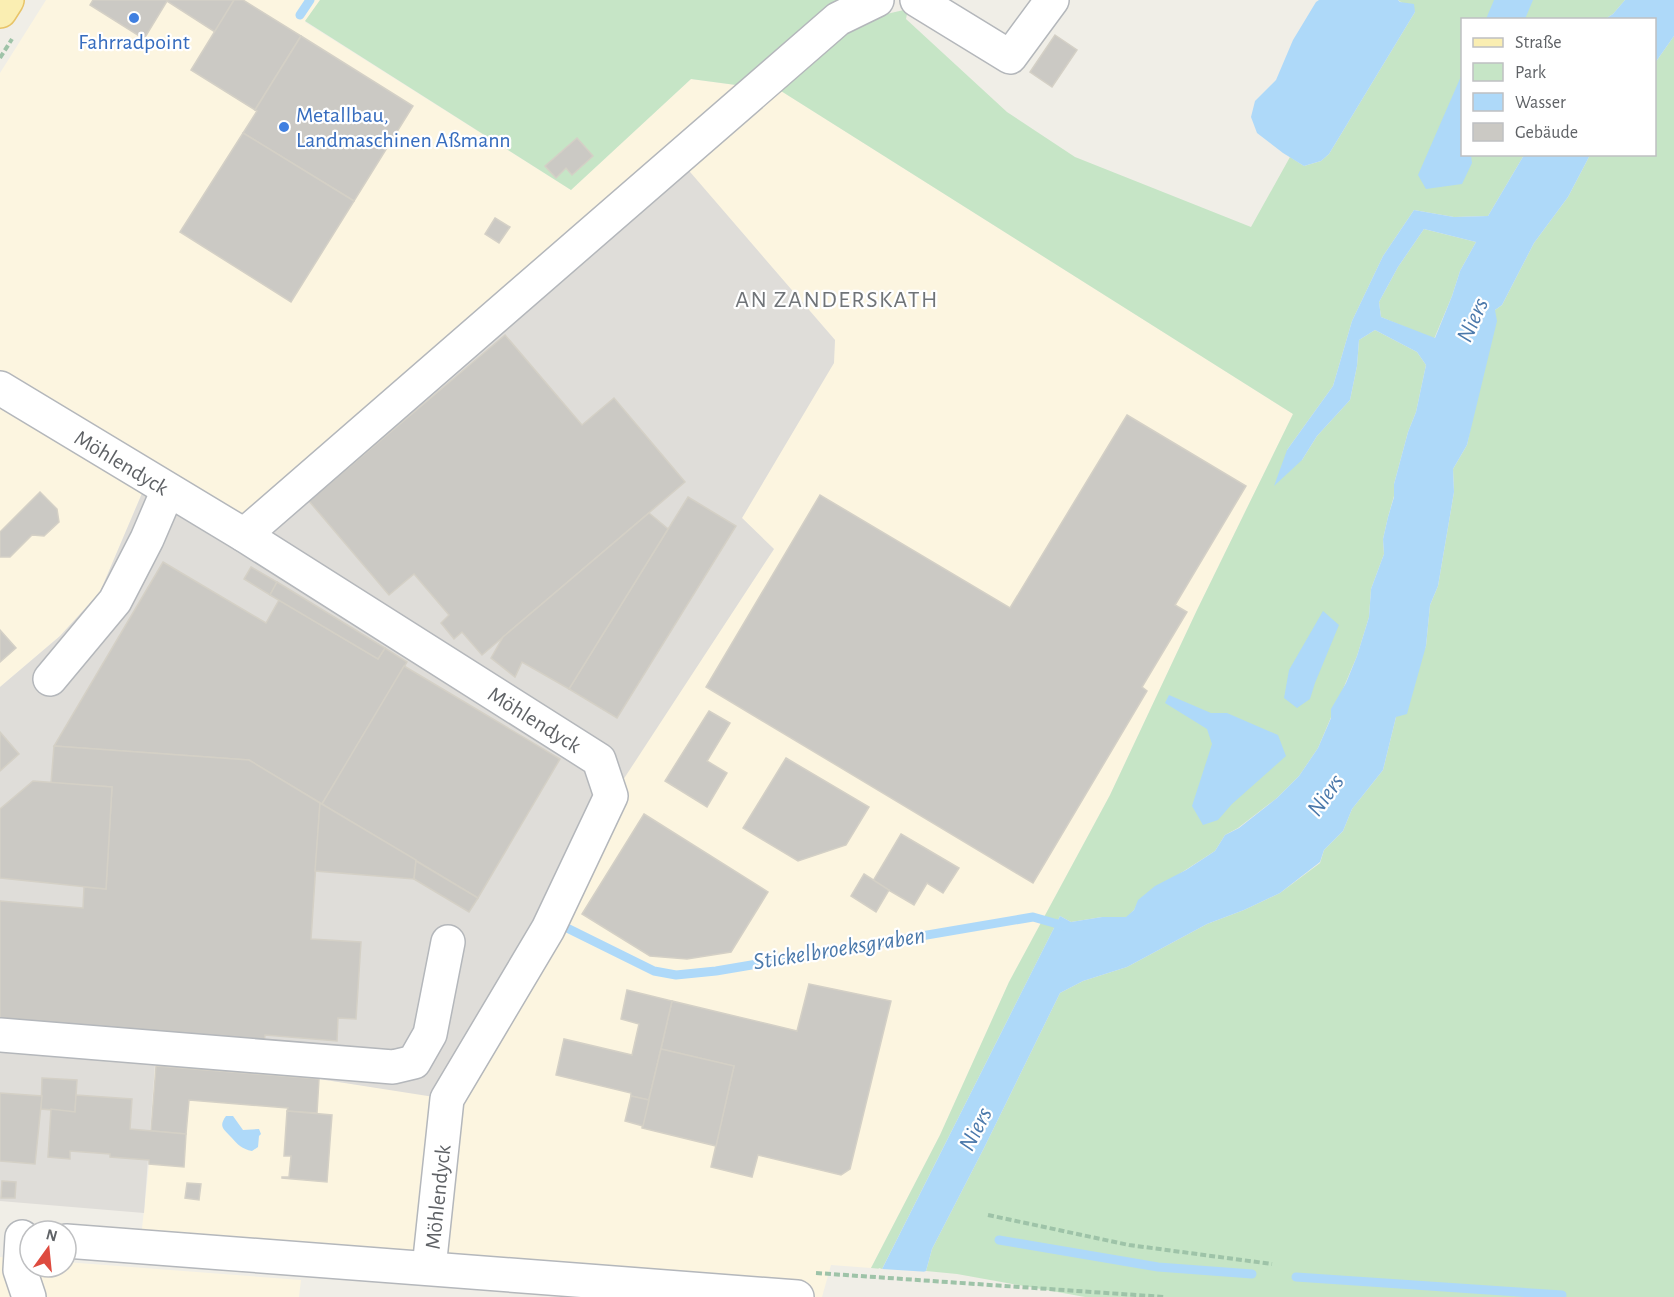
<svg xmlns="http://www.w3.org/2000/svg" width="1674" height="1297" font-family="'Alegreya Sans',sans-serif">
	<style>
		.commercial { fill: #fcf5e0 }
		.industrial { fill: #dfddd9 }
		.green { fill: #c6e5c6 }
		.water { fill: #aed9f9; fill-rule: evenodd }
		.pier { fill: #f0eee7 }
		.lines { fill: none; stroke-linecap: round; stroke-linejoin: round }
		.stream { stroke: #aed9f9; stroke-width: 9 }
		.building { fill: #cbc9c4; stroke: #d4d0c6; stroke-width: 1.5 }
		.minor-casing { stroke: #b4b7bb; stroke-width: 36 }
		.major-casing { stroke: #e8c468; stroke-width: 36 }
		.path { stroke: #9ec3a8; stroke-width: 4; stroke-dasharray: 6 3; stroke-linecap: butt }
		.minor { stroke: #fff; stroke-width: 33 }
		.major { stroke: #faeeb2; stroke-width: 33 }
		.shop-dot { fill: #3f7fe0; stroke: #fff; stroke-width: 2 }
		.labels { text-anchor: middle; stroke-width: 4.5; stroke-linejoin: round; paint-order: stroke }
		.shop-label { font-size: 22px; fill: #366cbe; stroke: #fff }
		.street-label { font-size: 22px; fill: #5f6266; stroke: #fff }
		.neighbourhood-label { font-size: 24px; letter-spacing: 1.5px; fill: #707478; stroke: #fff }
		.water-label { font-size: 24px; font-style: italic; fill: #4b79ab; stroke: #fff }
	</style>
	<rect width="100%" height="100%" fill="#f0eee7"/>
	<g class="commercial">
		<path d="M46 0H320L305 22 571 190 691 79 781 91 1293 414 1197 610 1110 795 1009 982 940 1135 871 1268 831 1265 822 1297H797L140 1247 149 1164 155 1065 319 1079 448 1098 611 796 774 549 742 518 833 363 835 340 678 159 244 535 143 491 100 592 60 636 0 687V73Z"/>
		<path d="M0 1257 30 1259V1267H66V1262L301 1280 299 1297H0Z"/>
	</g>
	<path class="industrial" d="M678 158 835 340 834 363 742 518 774 549 625 777 611 796 447 1099 319 1079 155 1065 144 1213 0 1201V687L60 636 100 592 143 491 244 535Z"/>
	<g class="green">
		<path d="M320 0H888L865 19 908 9 906 19 1007 112 1075 157 1251 227 1290 157 1304 166 1321 161 1329 154 1415 12 1398 0H1625L1613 14 1605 19 1462 20V154L1524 155 1488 216 1454 217 1414 210 1383 256 1352 321 1333 386 1287 450 1302 460 1317 436 1350 400 1357 366 1359 340 1375 330 1417 352 1426 365 1416 412 1408 432 1394 484V496L1388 517 1383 539 1384 554 1371 589 1369 617 1357 656 1318 748 1299 776 1277 798 1238 828 1225 835 1215 851 1139 900 1134 910 1126 918 1102 917 1071 922 1060 916 882 1269 871 1268 940 1135 1009 982 1110 795 1197 610 1293 414 781 91 691 79 571 190 305 21Z"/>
		<path d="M1674 36V1297H1085L957 1274 926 1271 932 1249 984 1148 1060 993 1083 981 1127 967 1207 924 1244 910 1280 893 1320 863 1324 850 1343 831 1352 809 1383 770 1396 717 1426 646 1430 605 1438 586 1454 492 1453 469 1467 445 1495 310 1502 305 1534 243 1568 197 1590 155 1654 154 1655 63Z"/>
		<path d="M1424 229 1476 242 1460 271 1452 296 1434 339 1381 317 1379 302 1398 267Z"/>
	</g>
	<g class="water">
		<path d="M1319 0H1398L1400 2 1414 4 1415 12 1329 154 1321 161 1304 166 1283 153 1257 133 1251 117 1255 101 1276 80 1293 40 1316 2Z"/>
		<path d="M1494 0H1533L1525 19H1486Z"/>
		<path d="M1625 0H1674V36L1655 63 1654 20 1605 19 1613 14Z"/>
		<path d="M1462 74V154L1471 155 1472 163 1462 184 1426 189 1418 175Z"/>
		<path d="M1524 155H1590L1568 197 1534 243 1502 305 1495 310 1497 321 1467 445 1453 469 1454 492 1438 586 1430 605 1426 646 1407 714 1396 717 1383 770 1352 809 1343 831 1324 850 1320 862 1280 893 1244 910 1207 924 1127 967 1083 981 1060 993 984 1148 932 1249 926 1271 868 1297 1060 916 1071 922 1102 917H1126L1134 910 1138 900 1155 886 1186 870 1215 851 1225 835 1239 828 1277 798 1299 776 1318 748 1331 718V709L1346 683 1357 656 1369 617 1371 589 1384 554 1383 539 1388 517 1394 497V484L1408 432 1416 412 1426 365 1417 352 1375 330 1359 340 1357 366 1350 400 1317 436 1302 460 1274 486 1287 450 1333 386 1352 321 1383 256 1414 210 1454 217 1488 216ZM1424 229 1476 242 1460 271 1452 296 1435 338 1381 317 1379 302 1398 267Z"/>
		<path d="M1323 611 1339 625 1315 683 1310 699 1297 708 1284 698 1289 670Z"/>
		<path d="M1169 695 1211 713H1227L1278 735 1286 756 1232 804 1218 820 1203 825 1192 806 1212 744 1207 729 1165 703Z"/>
		<path d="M226 1116H233L243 1130 259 1129 261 1134 259 1136 258 1147 252 1151C242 1149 238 1145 231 1137 224 1129 218 1127 226 1116Z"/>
	</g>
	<path class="pier" d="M879 1268 882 1269 929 1272 918 1297H865Z"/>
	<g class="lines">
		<g class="stream">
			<path d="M300 15 310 0"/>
			<path d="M565 927 654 971 676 975 716 971 1033 917 1068 927"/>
			<path d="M999 1240 1158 1267 1252 1274"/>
			<path d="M1296 1277 1562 1295"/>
		</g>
	</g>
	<g class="building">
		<path d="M93 0H234L215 32 167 1 144 39 90 5Z"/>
		<path d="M234 0H243L301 36 255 110 191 70Z"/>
		<path d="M1055 35 1077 50 1052 87 1030 72Z"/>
		<path d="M301 36 413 106 354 201 243 133 257 111 255 110Z"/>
		<path d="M243 133 354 201 291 302 180 232Z"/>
		<path d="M577 138 593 156 572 175 566 168 556 178 545 166Z"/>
		<path d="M495 218 510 227 499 243 485 234Z"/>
		<path d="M505 335 582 425 614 398 685 482 482 655 462 632 454 639 441 623 449 615 414 574 389 595 309 501Z"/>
		<path d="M1127 415 1246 486 1175 605 1187 612 1142 687 1147 691 1033 883 706 687 820 495 1010 608Z"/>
		<path d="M40 492 57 509 59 522 44 536 32 535 10 557H0V532Z"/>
		<path d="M688 497 736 526 617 718 569 689Z"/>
		<path d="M649 513 668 529 569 689 522 662 515 677 491 658 503 637Z"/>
		<path d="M163 562 266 623 279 600 378 659 385 648 407 662 322 804 249 760 54 746Z"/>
		<path d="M251 567 277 582 270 595 244 579Z"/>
		<path d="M277 582 385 648 378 659 270 595Z"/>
		<path d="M0 630 16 648 0 662Z"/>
		<path d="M404 666 560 759 478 898 322 804Z"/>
		<path d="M709 711 730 723 707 761 727 773 707 807 665 781Z"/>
		<path d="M0 732 19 754 0 771Z"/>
		<path d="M54 746 249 760 320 803 311 939 361 942 356 1019 338 1018 337 1041 265 1035 264 1045 0 1023V901L83 908 84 887 106 889 112 787 51 783Z"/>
		<path d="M786 758 869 807 846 845 798 861 743 828Z"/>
		<path d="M33 781 112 787 106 889 0 878V809Z"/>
		<path d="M320 803 416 860 414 879 315 871Z"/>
		<path d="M644 814 768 892 731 952 687 959 650 956 582 914Z"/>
		<path d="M901 834 959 868 943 893 927 883 914 905 873 881Z"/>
		<path d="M416 861 478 898 469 912 414 879Z"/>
		<path d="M864 874 889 890 876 912 851 896Z"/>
		<path d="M809 984 891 1001 850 1169 841 1175 758 1155 752 1177 711 1167 734 1066 661 1049 672 1001 797 1031Z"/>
		<path d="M627 990 672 1001 649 1100 631 1096V1093L556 1075 564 1039 632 1055 639 1024 621 1019Z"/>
		<path d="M661 1049 734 1066 716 1146 642 1128Z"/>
		<path d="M156 1066 319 1079 317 1113 287 1111 288 1108 189 1100 186 1134 151 1131Z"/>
		<path d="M42 1078 77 1080 75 1112 41 1109Z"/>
		<path d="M0 1093 42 1096 35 1164 0 1161Z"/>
		<path d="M76 1095 132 1099 130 1129 186 1134 184 1167 149 1164V1160L110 1157V1154L70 1151V1159L48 1157 51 1109 75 1112Z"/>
		<path d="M631 1096 649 1100 643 1126 625 1121Z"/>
		<path d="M287 1111 332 1115 327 1182 282 1178V1177H289L291 1156H284Z"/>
		<path d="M2 1181 16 1182 15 1198H1Z"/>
		<path d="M187 1183 201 1184 199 1200 185 1198Z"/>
	</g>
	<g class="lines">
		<g class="minor-casing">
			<g id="minor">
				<path d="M917 0 1010 57 1052 0"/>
				<path d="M0 388 244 535 599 760 611 796 548 929 447 1099 429 1268"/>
				<path d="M244 535 838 19 877 0"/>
				<path d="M50 679 115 601 147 539 168 490"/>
				<path d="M0 1035 393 1067 414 1062 430 1034 448 942"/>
				<path d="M22 1237 20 1270 29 1297"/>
				<path d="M66 1241 797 1297"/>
			</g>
		</g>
		<g class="major-casing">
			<path id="major" d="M0 11 7 0"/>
		</g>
		<g class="path">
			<path d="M0 58 12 39"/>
			<path d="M988 1215 1129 1245 1272 1264"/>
			<path d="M816 1273 1165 1297"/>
		</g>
		<use href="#minor" class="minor"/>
		<use href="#major" class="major"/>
	</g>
	<g class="shop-dot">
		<circle cx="134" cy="18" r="6"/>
		<circle cx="284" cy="127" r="6"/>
	</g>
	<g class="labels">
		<g class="shop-label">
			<text x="134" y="49">Fahrradpoint</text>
			<text x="296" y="122" text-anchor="start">Metallbau,<tspan x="296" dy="25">Landmaschinen Aßmann</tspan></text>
		</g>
		<g class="street-label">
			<text transform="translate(122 462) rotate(31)" y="8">Möhlendyck</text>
			<text transform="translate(535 719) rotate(32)" y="8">Möhlendyck</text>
			<text transform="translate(437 1197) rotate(-84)" y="8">Möhlendyck</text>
		</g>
		<g class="neighbourhood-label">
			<text x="837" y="307">AN ZANDERSKATH</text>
		</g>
		<g class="water-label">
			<text transform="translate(1472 320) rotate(-66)" y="8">Niers</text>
			<text transform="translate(1325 795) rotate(-54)" y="8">Niers</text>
			<text transform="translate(839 948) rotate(-9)" y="8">Stickelbroeksgraben</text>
			<text transform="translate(975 1129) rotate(-63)" y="8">Niers</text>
		</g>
	</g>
	<rect x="1461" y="18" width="195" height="138" fill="#ffffff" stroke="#bfc0c2" stroke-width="1.5"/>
	<rect x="1473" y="38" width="30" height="9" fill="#faeeb2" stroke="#bfc0c2" stroke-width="1.5"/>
	<text x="1515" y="48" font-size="18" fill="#5f6266">Straße</text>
	<rect x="1473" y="63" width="30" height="18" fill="#c6e5c6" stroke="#bfc0c2" stroke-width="1.5"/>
	<text x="1515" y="78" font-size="18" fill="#5f6266">Park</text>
	<rect x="1473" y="93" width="30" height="18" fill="#aed9f9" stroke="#bfc0c2" stroke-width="1.5"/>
	<text x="1515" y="108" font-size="18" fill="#5f6266">Wasser</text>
	<rect x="1473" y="123" width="30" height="18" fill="#cbc9c4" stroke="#bfc0c2" stroke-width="1.5"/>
	<text x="1515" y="138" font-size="18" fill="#5f6266">Gebäude</text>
	<g transform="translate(48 1249) rotate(15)"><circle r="28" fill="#ffffff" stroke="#bfc0c2" stroke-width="1.5"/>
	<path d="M0-4.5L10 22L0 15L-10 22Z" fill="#de4b3f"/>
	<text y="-9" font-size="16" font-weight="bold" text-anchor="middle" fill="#5f6266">N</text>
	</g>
</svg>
